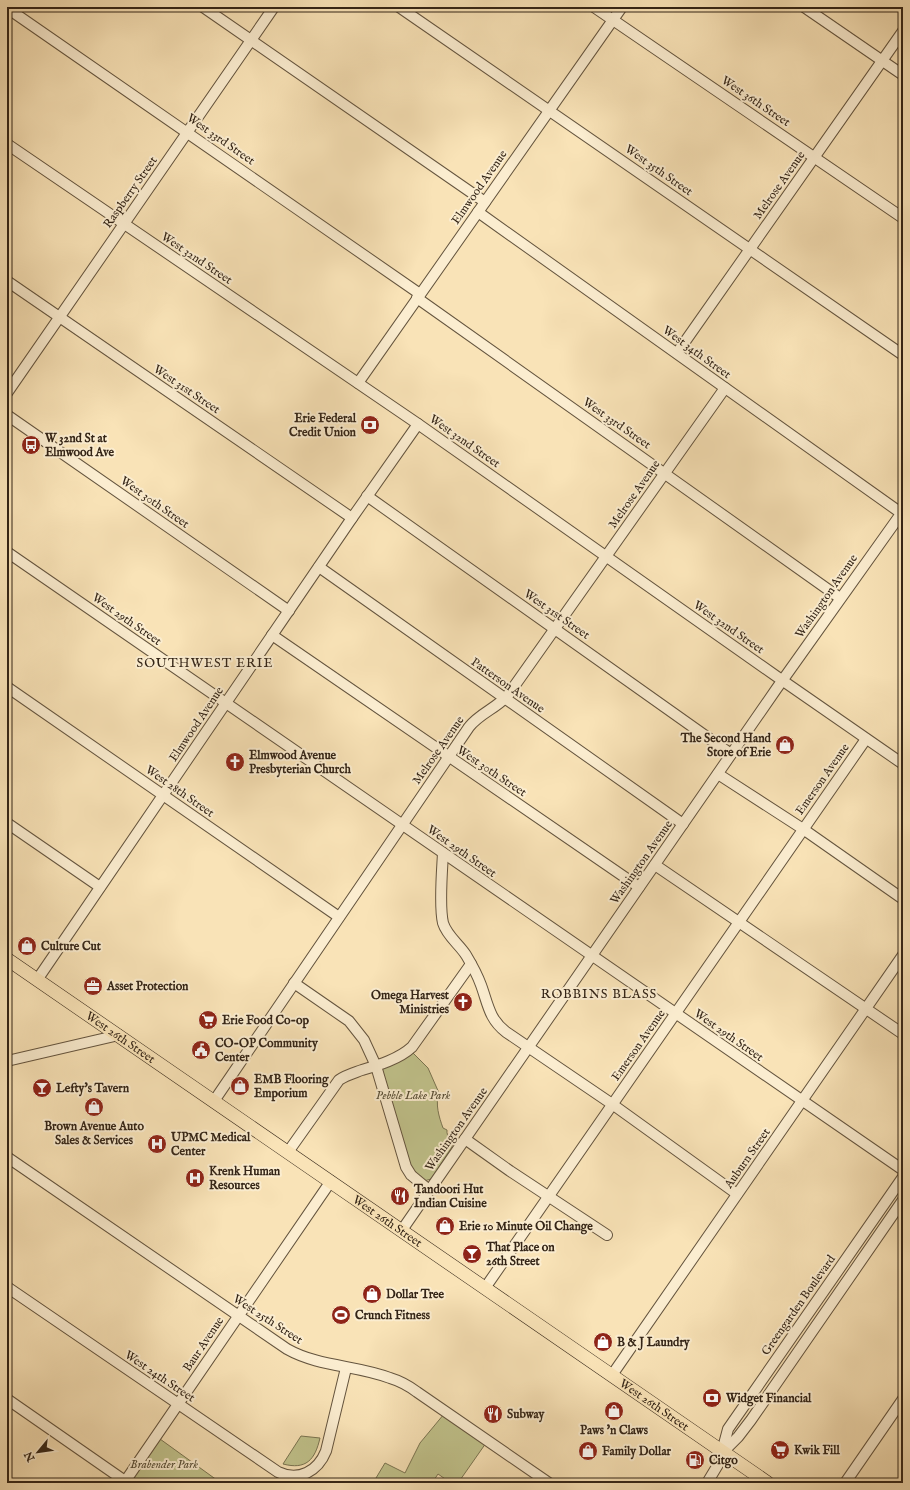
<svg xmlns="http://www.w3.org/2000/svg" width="910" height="1490" font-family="'IM FELL English',serif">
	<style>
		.green { fill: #c1c38c; stroke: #7a7451 }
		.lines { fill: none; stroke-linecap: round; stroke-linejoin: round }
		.minor-casing { stroke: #64543e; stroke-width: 12 }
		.major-casing { stroke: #332416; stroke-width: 14 }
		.minor { stroke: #fbedd0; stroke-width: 10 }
		.major { stroke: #f9e3b7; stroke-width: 13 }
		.labels { text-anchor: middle; stroke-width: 4; stroke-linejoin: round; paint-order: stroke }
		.street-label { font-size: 12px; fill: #332416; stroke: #fbedd0 }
		.poi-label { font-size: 12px; font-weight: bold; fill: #332416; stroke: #fbedd0; text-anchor: start }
		.park-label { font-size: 12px; font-style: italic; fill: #564c34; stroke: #fbedd0 }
		.neighbourhood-label { font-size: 13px; letter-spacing: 1px; fill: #332416; stroke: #fbedd0 }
	</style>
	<rect width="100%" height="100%" fill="#f9e3b7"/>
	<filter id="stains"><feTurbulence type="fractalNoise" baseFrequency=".005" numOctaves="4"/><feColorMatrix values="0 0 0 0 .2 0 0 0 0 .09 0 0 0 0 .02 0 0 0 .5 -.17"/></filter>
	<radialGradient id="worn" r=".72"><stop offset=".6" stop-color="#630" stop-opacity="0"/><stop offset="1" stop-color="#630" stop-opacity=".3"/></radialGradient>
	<g class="green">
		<path d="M412 1052 428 1068 439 1093C435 1104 439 1117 443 1128L447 1130C446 1137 453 1141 452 1147L431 1179 424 1181 412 1168 408 1159 382 1069Z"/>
		<path d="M444 1414 486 1443 458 1483H451L438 1474 432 1483H373L385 1463 405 1473 420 1443Z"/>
		<path d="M301 1436 320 1438C315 1460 306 1470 283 1464Z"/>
		<path d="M160 1439 221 1483H127Z"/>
	</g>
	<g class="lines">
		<g class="minor-casing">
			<g id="minor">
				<path d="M203 7 485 202"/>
				<path d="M399 7 903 355"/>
				<path d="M594 7 903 218"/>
				<path d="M804 7 903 75"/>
				<path d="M7 8 420 294"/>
				<path d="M7 144 418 424 776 676 903 764"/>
				<path d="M478 212 901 513"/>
				<path d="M7 281 352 518"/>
				<path d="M417 298 840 598"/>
				<path d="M677 353 903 31"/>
				<path d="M358 383 622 7"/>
				<path d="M7 393 274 7"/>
				<path d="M7 415 289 611"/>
				<path d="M367 496 731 754"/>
				<path d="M7 552 903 1170"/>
				<path d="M319 567 683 824"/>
				<path d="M272 635 639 887"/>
				<path d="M7 687 339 917"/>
				<path d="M718 774 803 829 903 899"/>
				<path d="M7 823 100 887"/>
				<path d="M443 853C442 872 439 906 443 923 447 936 459 944 466 955 472 965 477 974 481 985 488 1004 489 1019 506 1032L612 1104 737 1194"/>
				<path d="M655 865 903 1034"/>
				<path d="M37 980 352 518 418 424"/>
				<path d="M294 983 349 1021 364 1040 376 1066 406 1167 411 1175 429 1190"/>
				<path d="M7 1061 119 1035"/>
				<path d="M214 1101 469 727C480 713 497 708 508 695L725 388"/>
				<path d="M465 1139 510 1171 607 1235"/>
				<path d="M288 1152 339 1080C346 1075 354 1073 362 1070 379 1065 399 1059 412 1047L471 964"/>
				<path d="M7 1157 287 1349C319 1367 356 1365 390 1378 400 1381 409 1386 417 1392L549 1483"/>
				<path d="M402 1230 777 688 903 511"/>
				<path d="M7 1287 278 1472C299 1482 318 1471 326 1451L346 1368"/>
				<path d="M485 1288 866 739"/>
				<path d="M612 1375 903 955"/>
				<path d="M7 1399 125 1481"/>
				<path d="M723 1452 738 1437 751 1420 903 1200"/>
				<path d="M124 1483 331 1181"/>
				<path d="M707 1483 719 1463 728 1429 903 1177"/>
				<path d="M845 1483 903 1399"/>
			</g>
		</g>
		<g class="major-casing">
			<g id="major">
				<path id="s1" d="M7 959 768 1483"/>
			</g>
		</g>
		<use href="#minor" class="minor"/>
		<use href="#major" class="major"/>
	</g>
	<defs>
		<g id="bank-disc" transform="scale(1)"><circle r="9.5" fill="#8f2418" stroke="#fbedd0"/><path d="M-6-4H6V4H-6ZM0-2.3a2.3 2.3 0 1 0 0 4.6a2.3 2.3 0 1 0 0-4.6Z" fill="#fff"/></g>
		<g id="bus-disc" transform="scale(1)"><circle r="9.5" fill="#8f2418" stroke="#fbedd0"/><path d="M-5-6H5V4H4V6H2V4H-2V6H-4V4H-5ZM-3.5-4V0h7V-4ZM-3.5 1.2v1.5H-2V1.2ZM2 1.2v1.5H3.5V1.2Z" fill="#fff"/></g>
		<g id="shop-disc" transform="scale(1)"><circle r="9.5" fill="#8f2418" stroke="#fbedd0"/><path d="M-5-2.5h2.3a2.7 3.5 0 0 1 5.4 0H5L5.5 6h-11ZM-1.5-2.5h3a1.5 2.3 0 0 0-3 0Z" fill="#fff"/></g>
		<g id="church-disc" transform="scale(1)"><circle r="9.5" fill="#8f2418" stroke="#fbedd0"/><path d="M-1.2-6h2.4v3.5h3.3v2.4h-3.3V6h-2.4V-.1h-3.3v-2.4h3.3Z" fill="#fff"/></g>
		<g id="office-disc" transform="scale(1)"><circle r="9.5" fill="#8f2418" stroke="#fbedd0"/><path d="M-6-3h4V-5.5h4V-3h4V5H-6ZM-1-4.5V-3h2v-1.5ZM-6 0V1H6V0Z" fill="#fff"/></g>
		<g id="supermarket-disc" transform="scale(1)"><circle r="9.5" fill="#8f2418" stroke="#fbedd0"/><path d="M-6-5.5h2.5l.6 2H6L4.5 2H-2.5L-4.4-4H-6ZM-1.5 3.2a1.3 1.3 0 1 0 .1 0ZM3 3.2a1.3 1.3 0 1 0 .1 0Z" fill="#fff"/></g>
		<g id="civic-disc" transform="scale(1)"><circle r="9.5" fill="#8f2418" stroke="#fbedd0"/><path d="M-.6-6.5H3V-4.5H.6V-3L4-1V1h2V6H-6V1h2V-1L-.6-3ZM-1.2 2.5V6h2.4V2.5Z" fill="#fff"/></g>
		<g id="bar-disc" transform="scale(1)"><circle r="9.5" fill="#8f2418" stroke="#fbedd0"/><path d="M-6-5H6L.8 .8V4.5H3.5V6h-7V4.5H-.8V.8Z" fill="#fff"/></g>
		<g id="hospital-disc" transform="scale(1)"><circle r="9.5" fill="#8f2418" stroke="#fbedd0"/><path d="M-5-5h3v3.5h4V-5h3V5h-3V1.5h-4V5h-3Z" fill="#fff"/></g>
		<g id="restaurant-disc" transform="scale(1)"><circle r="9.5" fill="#8f2418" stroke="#fbedd0"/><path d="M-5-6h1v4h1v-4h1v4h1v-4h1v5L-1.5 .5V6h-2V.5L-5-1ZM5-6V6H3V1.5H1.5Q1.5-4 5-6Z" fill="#fff"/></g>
		<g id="stadium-disc" transform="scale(1)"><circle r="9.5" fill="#8f2418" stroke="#fbedd0"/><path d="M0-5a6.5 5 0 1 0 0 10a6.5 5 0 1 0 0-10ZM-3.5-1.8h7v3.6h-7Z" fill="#fff"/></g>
		<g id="fuel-disc" transform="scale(1)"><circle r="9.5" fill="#8f2418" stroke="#fbedd0"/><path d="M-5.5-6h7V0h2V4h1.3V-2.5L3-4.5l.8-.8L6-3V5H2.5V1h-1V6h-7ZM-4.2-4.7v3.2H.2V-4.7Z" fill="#fff"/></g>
	</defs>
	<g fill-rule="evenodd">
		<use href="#bank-disc" x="370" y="425"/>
		<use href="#bus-disc" x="31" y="445"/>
		<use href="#shop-disc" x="785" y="745"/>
		<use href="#church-disc" x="235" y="762"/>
		<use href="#shop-disc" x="27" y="946"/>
		<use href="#office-disc" x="93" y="986"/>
		<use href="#church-disc" x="463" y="1002"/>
		<use href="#supermarket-disc" x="208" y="1020"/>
		<use href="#civic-disc" x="201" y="1050"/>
		<use href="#shop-disc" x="240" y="1086"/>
		<use href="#bar-disc" x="42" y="1088"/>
		<use href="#shop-disc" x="94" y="1107"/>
		<use href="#hospital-disc" x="157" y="1144"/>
		<use href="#hospital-disc" x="195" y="1178"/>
		<use href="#restaurant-disc" x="400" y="1196"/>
		<use href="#shop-disc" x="445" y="1226"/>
		<use href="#bar-disc" x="472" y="1254"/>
		<use href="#shop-disc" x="372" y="1294"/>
		<use href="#stadium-disc" x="341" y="1315"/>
		<use href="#shop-disc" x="603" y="1342"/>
		<use href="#bank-disc" x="712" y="1398"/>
		<use href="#shop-disc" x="614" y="1411"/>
		<use href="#restaurant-disc" x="493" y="1414"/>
		<use href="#supermarket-disc" x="780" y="1450"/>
		<use href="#shop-disc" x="588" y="1451"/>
		<use href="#fuel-disc" x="695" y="1460"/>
	</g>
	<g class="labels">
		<g class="street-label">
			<text transform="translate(756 101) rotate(34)" y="4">West 36th Street</text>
			<text transform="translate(221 139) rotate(35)" y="4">West 33rd Street</text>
			<text transform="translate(659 170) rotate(35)" y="4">West 35th Street</text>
			<text transform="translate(779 185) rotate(-55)" y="4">Melrose Avenue</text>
			<text transform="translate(479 187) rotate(-55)" y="4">Elmwood Avenue</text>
			<text transform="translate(130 192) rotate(-55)" y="4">Raspberry Street</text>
			<text transform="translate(197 258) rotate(34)" y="4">West 32nd Street</text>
			<text transform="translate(697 352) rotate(36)" y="4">West 34th Street</text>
			<text transform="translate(187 389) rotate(34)" y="4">West 31st Street</text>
			<text transform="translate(617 423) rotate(35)" y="4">West 33rd Street</text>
			<text transform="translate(465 441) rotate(35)" y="4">West 32nd Street</text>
			<text transform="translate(634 494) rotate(-55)" y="4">Melrose Avenue</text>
			<text transform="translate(155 502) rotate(35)" y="4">West 30th Street</text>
			<text transform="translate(826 596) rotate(-55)" y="4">Washington Avenue</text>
			<text transform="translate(557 614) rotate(35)" y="4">West 31st Street</text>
			<text transform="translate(127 619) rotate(35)" y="4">West 29th Street</text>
			<text transform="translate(729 627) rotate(35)" y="4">West 32nd Street</text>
			<text transform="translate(508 685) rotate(35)" y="4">Patterson Avenue</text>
			<text transform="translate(196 724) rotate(-56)" y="4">Elmwood Avenue</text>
			<text transform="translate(438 750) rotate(-55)" y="4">Melrose Avenue</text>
			<text transform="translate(492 771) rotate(34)" y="4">West 30th Street</text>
			<text transform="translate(822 779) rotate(-55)" y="4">Emerson Avenue</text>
			<text transform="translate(180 791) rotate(35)" y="4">West 28th Street</text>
			<text transform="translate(462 851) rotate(35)" y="4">West 29th Street</text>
			<text transform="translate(641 862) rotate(-55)" y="4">Washington Avenue</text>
			<text transform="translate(729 1035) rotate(35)" y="4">West 29th Street</text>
			<text dy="4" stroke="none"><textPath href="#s1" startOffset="138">West 26th Street</textPath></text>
			<text transform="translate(638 1045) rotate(-55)" y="4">Emerson Avenue</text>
			<text transform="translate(456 1129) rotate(-55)" y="4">Washington Avenue</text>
			<text transform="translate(747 1158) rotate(-55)" y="4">Auburn Street</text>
			<text dy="4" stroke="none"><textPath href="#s1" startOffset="462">West 26th Street</textPath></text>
			<text transform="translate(798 1305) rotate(-55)" y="4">Greengarden Boulevard</text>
			<text transform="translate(268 1319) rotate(33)" y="4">West 25th Street</text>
			<text transform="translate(203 1344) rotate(-56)" y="4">Baur Avenue</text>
			<text transform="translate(160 1376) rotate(34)" y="4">West 24th Street</text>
			<text dy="4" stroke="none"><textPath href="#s1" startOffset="786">West 26th Street</textPath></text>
		</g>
		<g class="poi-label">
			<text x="356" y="422" text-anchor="end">Erie Federal<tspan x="356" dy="14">Credit Union</tspan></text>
			<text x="45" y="442">W 32nd St at<tspan x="45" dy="14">Elmwood Ave</tspan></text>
			<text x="771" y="742" text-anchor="end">The Second Hand<tspan x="771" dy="14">Store of Erie</tspan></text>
			<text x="249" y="759">Elmwood Avenue<tspan x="249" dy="14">Presbyterian Church</tspan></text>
			<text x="41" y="950">Culture Cut</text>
			<text x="107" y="990">Asset Protection</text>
			<text x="449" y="999" text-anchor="end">Omega Harvest<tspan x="449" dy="14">Ministries</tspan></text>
			<text x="222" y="1024">Erie Food Co-op</text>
			<text x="215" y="1047">CO-OP Community<tspan x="215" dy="14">Center</tspan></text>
			<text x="254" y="1083">EMB Flooring<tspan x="254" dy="14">Emporium</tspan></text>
			<text x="56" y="1092">Lefty's Tavern</text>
			<text x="94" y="1130" text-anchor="middle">Brown Avenue Auto<tspan x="94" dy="14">Sales &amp; Services</tspan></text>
			<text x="171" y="1141">UPMC Medical<tspan x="171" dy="14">Center</tspan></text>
			<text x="209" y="1175">Krenk Human<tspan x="209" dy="14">Resources</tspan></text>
			<text x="414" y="1193">Tandoori Hut<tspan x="414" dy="14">Indian Cuisine</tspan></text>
			<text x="459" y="1230">Erie 10 Minute Oil Change</text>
			<text x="486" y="1251">That Place on<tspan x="486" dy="14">26th Street</tspan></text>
			<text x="386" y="1298">Dollar Tree</text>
			<text x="355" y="1319">Crunch Fitness</text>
			<text x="617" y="1346">B &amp; J Laundry</text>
			<text x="726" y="1402">Widget Financial</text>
			<text x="507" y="1418">Subway</text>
			<text x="614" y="1434" text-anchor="middle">Paws 'n Claws</text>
			<text x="794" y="1454">Kwik Fill</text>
			<text x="602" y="1455">Family Dollar</text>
			<text x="709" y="1464">Citgo</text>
		</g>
		<g class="park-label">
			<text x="413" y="1099">Pebble Lake Park</text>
			<text x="164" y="1468">Brabender Park</text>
		</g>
		<g class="neighbourhood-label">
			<text x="205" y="667">SOUTHWEST ERIE</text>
			<text x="599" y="998">ROBBINS BLASS</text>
		</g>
	</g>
	<rect width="910" height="1490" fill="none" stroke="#f9e3b7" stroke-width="24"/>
	<rect x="8" y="8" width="894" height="1474" fill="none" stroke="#332416" stroke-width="2"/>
	<rect x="12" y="12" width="886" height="1466" fill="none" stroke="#332416"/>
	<g transform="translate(38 1452) rotate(241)" stroke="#fbedd0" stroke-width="3" paint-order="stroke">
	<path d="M0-3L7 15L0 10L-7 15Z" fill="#332416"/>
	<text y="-6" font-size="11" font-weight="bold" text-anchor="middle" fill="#332416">N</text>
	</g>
	<rect width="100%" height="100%" filter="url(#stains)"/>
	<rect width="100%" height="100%" fill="url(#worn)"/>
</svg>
